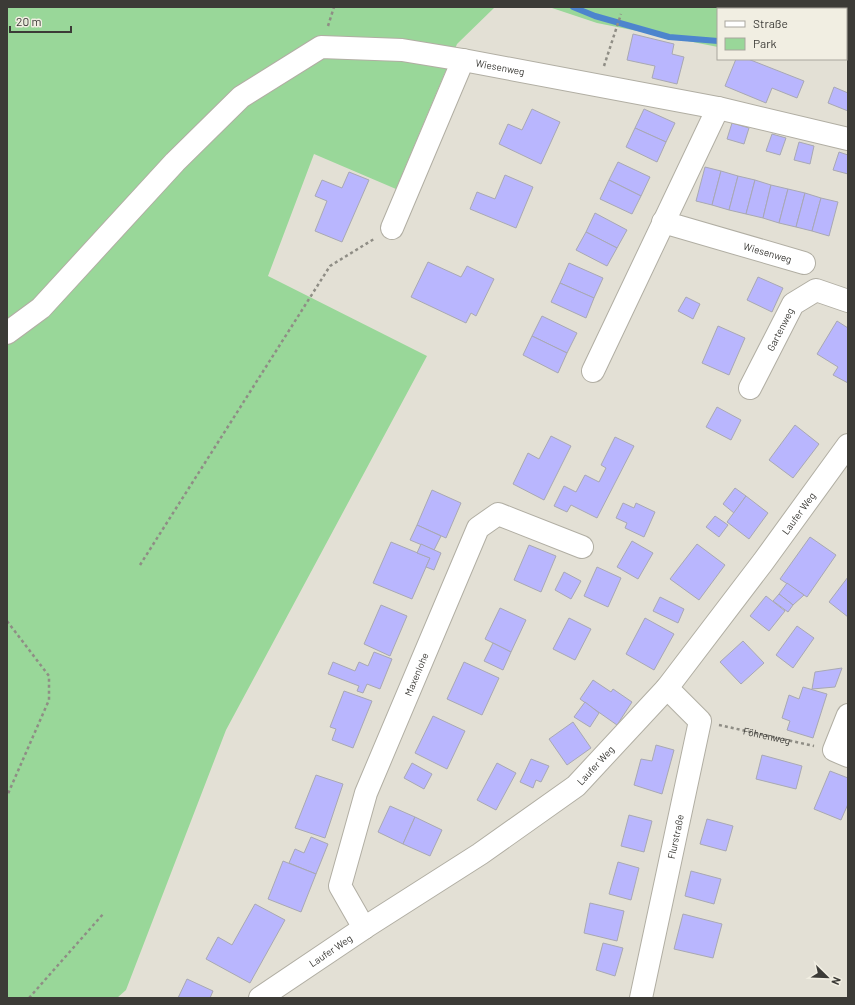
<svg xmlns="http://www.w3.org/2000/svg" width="855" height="1005" font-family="Barlow,sans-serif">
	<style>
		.green { fill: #99d799 }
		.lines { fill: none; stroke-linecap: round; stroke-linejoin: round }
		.stream { stroke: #4d85cd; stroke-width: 6 }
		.building { fill: #b9b6fe; stroke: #a8a8b3 }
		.minor-casing { stroke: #b1aea3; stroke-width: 24 }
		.path { stroke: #8f8d85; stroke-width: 2.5; stroke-dasharray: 3 3; stroke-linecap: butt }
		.minor { stroke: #fff; stroke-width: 22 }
		.labels { text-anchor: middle; stroke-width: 3.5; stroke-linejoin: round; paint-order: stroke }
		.street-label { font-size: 10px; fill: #3c3b37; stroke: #f1eee2 }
	</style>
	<rect width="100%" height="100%" fill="#e3e0d5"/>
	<g class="green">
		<path d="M7 7H495L457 44 396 189 314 154 268 276 427 356 226 730 126 990 117 998H7Z"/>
		<path d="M549 7H848V52L846 53V9H718V47L597 23Z"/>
	</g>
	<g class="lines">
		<g class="stream">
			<path d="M573 7 595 16 669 37 718 41"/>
			<path d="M791 9 794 7"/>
		</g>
	</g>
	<g class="building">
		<path d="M633 34 674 44 672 54 684 57 677 84 652 78 655 66 627 60Z"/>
		<path d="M736 59H748L804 81 797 98 772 88 766 103 725 86Z"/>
		<path d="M834 87 848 93V111L828 103Z"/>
		<path d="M532 109 560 122 541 164 499 144 508 124 522 130Z"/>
		<path d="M644 109 675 123 666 142 635 128Z"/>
		<path d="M732 123 749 128 744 144 727 139Z"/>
		<path d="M635 128 666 142 657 162 626 147Z"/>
		<path d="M772 134 786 138 780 155 766 151Z"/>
		<path d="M799 142 814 146 810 164 794 160Z"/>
		<path d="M839 152 848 155V174L833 170Z"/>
		<path d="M618 162 650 177 641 196 609 180Z"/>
		<path d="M705 167 721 171 712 205 696 201Z"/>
		<path d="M721 171 738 176 729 210 712 205Z"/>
		<path d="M349 172 369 180 342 242 315 231 327 201 315 196 322 180 342 188Z"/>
		<path d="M505 175 533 187 516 228 470 209 477 192 495 199Z"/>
		<path d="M738 176 755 180 746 214 729 210Z"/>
		<path d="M609 180 641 196 632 214 600 199Z"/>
		<path d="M755 180 771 185 763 218 746 214Z"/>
		<path d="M771 185 788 189 779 223 763 218Z"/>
		<path d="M788 189 805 193 796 227 779 223Z"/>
		<path d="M805 193 821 198 812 231 796 227Z"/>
		<path d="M821 198 838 202 829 236 812 231Z"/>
		<path d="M595 213 627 230 617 248 586 232Z"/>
		<path d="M586 232 617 248 607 266 576 250Z"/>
		<path d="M428 262 461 277 467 266 494 279 476 316 471 313 466 323 411 297Z"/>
		<path d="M569 263 603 278 594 298 560 283Z"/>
		<path d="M758 277 783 288 772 312 747 300Z"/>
		<path d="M560 283 594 298 586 318 551 302Z"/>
		<path d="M686 297 700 304 693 319 678 311Z"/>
		<path d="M542 316 577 333 567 353 532 336Z"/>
		<path d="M837 321 848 328V383L833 375 838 367 817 354Z"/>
		<path d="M718 326 745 338 729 375 702 363Z"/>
		<path d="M532 336 567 353 558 373 523 355Z"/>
		<path d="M717 407 741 420 731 440 706 427Z"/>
		<path d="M795 425 819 444 793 478 769 460Z"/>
		<path d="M551 436 571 446 544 500 513 484 528 453 539 459Z"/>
		<path d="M615 437 634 446 597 518 571 505 567 512 554 506 564 486 576 492 585 475 599 482 606 468 601 465Z"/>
		<path d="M735 488 746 496 734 513 723 504Z"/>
		<path d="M432 490 461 503 446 538 417 525Z"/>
		<path d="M746 496 768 513 749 539 727 522Z"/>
		<path d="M623 503 634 508 636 503 655 512 644 537 625 528 627 523 616 518Z"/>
		<path d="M715 516 728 525 719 537 706 527Z"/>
		<path d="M417 525 441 536 434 550 410 540Z"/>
		<path d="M810 537 836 555 807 597 780 579Z"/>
		<path d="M632 541 653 553 638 579 617 567Z"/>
		<path d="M391 542 430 558 412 599 373 583Z"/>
		<path d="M421 544 441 553 434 570 426 567 430 558 417 553Z"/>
		<path d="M697 544 725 565 699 600 670 579Z"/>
		<path d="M529 545 556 556 541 592 514 580Z"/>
		<path d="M597 567 621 578 608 607 584 596Z"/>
		<path d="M564 572 581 581 571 599 555 590Z"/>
		<path d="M848 577V617L829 602Z"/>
		<path d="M787 583 804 595 793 605 779 594Z"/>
		<path d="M779 594 793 605 788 612 773 601Z"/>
		<path d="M766 596 785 611 769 631 750 616Z"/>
		<path d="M660 597 684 609 678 623 653 611Z"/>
		<path d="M381 605 407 616 390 656 364 644Z"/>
		<path d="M500 608 526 620 511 652 485 639Z"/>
		<path d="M569 618 591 629 575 660 553 649Z"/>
		<path d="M645 618 674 634 654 670 626 654Z"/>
		<path d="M797 626 814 638 793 668 776 655Z"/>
		<path d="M743 641 764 663 741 684 720 662Z"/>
		<path d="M493 643 511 652 503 670 484 661Z"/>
		<path d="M374 652 392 659 380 689 367 684 363 693 357 691 359 686 328 674 333 662 355 671 359 662 368 666Z"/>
		<path d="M464 662 499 678 482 715 447 699Z"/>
		<path d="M842 668 835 687 812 689 815 672Z"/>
		<path d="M593 680 611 692 613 689 632 702 617 725 580 699Z"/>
		<path d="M803 687 827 694 813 738 787 730 790 721 782 718 789 695 799 699Z"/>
		<path d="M344 691 372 701 353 748 332 740 336 729 330 727Z"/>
		<path d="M585 702 599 713 590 727 574 717Z"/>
		<path d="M433 716 465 731 447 769 415 753Z"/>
		<path d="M573 722 591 748 567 765 549 739Z"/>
		<path d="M656 745 674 750 662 794 634 785 641 759 652 761Z"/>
		<path d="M762 755 802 766 796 789 756 779Z"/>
		<path d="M531 759 549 766 541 782 536 780 533 788 520 782Z"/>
		<path d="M412 763 432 774 424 789 404 778Z"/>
		<path d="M497 763 516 773 496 810 477 800Z"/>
		<path d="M830 771 848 778V804L841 820 814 809Z"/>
		<path d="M316 775 343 784 325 838 295 828Z"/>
		<path d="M390 806 415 817 403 844 378 832Z"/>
		<path d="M629 815 652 821 644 852 621 846Z"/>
		<path d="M415 817 442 830 430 856 403 844Z"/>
		<path d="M707 819 733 826 726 851 700 844Z"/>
		<path d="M311 837 328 844 316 874 289 863 295 849 304 853Z"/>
		<path d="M283 861 316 874 301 912 268 899Z"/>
		<path d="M618 862 639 868 631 900 609 894Z"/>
		<path d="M691 871 721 879 714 904 685 896Z"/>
		<path d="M590 903 624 911 617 941 584 933Z"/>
		<path d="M255 904 285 920 250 983 206 959 218 937 232 945Z"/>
		<path d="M683 914 722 924 713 958 674 949Z"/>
		<path d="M603 943 623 948 615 976 596 970Z"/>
		<path d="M187 979 213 991 210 998H178Z"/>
	</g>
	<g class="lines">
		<g class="minor-casing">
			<g id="minor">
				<path id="s2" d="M663 222 804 263"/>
				<path d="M392 228 463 60"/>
				<path id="s3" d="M7 333 41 308 175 162 241 97 321 47 402 50 463 60 718 108 848 139"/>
				<path d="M593 371 718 108"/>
				<path id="s4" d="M750 388 793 304 816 290 848 301"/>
				<path d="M848 715 834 750 848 756"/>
				<path id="s5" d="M364 928 340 886 366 793 478 528 498 514 582 547"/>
				<path id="s6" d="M260 998 364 928 480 854 576 786 667 688 763 562 848 445"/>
				<path id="s7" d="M641 998 700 721 667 688"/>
			</g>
		</g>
		<g class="path">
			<path d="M328 26 334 7"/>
			<path d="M604 66 621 14"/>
			<path d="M140 565 330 266 374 239"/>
			<path d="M7 621 49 676V700L7 796"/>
			<path id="s1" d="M719 725 814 746"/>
			<path d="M29 998 104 913"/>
		</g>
		<use href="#minor" class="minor"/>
	</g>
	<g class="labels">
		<g class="street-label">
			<text dy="4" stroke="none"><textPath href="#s3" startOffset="608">Wiesenweg</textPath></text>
			<text dy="4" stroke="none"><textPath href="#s2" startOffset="109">Wiesenweg</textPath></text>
			<text dy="4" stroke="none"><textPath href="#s4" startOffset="66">Gartenweg</textPath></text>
			<text dy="4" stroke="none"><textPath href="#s6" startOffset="733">Laufer Weg</textPath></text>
			<text dy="4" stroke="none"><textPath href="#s5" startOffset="274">Maxenlohe</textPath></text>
			<text dy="4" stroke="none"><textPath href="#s1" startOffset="49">Föhrenweg</textPath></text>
			<text dy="4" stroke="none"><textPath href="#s6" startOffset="409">Laufer Weg</textPath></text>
			<text dy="4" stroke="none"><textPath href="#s7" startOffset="165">Flurstraße</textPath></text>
			<text dy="4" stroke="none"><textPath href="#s6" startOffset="85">Laufer Weg</textPath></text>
		</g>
	</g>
	<rect width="855" height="1005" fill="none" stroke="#3c3b37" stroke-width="16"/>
	<rect x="717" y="8" width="130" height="52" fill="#f1eee2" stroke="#a9a69e"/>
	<rect x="725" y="21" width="20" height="6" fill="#ffffff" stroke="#a9a69e"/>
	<text x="753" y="28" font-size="12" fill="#3c3b37">Straße</text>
	<rect x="725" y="38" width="20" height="12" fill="#99d799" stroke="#a9a69e"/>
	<text x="753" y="48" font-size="12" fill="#3c3b37">Park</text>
	<g transform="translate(827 977) rotate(113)" stroke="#f1eee2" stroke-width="3" paint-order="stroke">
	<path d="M0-3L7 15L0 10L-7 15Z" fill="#3c3b37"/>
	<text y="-6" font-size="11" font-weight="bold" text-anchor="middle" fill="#3c3b37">N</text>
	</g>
	<path d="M10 26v6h61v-6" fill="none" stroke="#3c3b37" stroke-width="2"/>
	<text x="16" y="26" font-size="12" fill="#3c3b37" stroke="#f1eee2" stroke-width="3" paint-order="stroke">20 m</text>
</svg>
